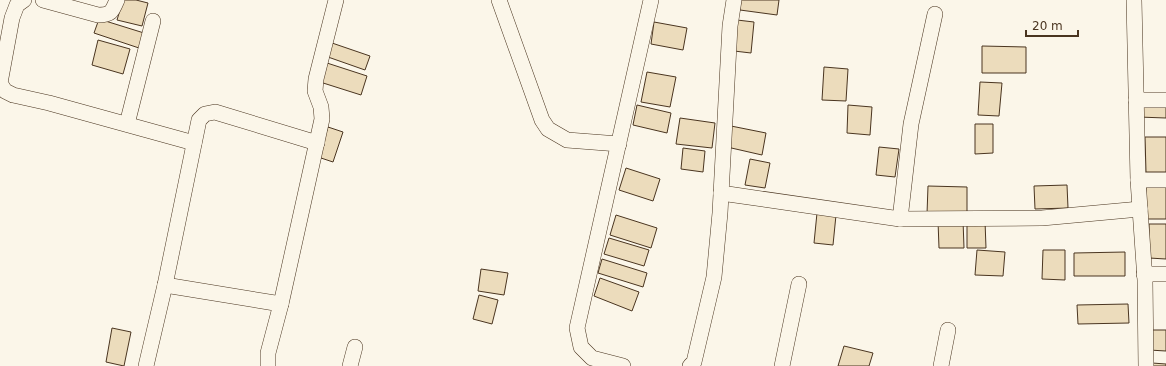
<svg xmlns="http://www.w3.org/2000/svg" width="1166" height="366" font-family="'DejaVu Sans',sans-serif">
	<style>
		.building { fill: #ecdcbc; stroke: #4a3520 }
		.lines { fill: none; stroke-linecap: round; stroke-linejoin: round }
		.street-casing { stroke: #4a3520; stroke-width: 16 }
		.street { stroke: #fbf6e9; stroke-width: 15 }
	</style>
	<rect width="100%" height="100%" fill="#fbf6e9"/>
	<g class="building">
		<path d="M123 0H136L148 3 142 26 117 20Z"/>
		<path d="M741 0H779L777 15 740 10Z"/>
		<path d="M99 19 144 33 139 48 94 33Z"/>
		<path d="M737 20 754 22 751 53 734 51Z"/>
		<path d="M654 22 687 28 683 50 651 44Z"/>
		<path d="M98 40 130 49 123 74 92 65Z"/>
		<path d="M332 43 370 56 365 70 328 57Z"/>
		<path d="M982 46 1026 47V73H982Z"/>
		<path d="M327 63 367 76 361 95 320 82Z"/>
		<path d="M824 67 848 69 846 101 822 100Z"/>
		<path d="M647 72 676 77 670 107 641 102Z"/>
		<path d="M980 82 1002 83 999 116 978 115Z"/>
		<path d="M1139 100 1166 101V118L1138 117Z"/>
		<path d="M637 105 671 113 667 133 633 125Z"/>
		<path d="M848 105 872 107 870 135 847 133Z"/>
		<path d="M680 118 715 123 712 148 676 144Z"/>
		<path d="M975 124H993V153L975 154Z"/>
		<path d="M731 126 766 133 762 155 727 147Z"/>
		<path d="M328 127 343 132 333 162 318 157Z"/>
		<path d="M1145 137H1166V172H1146Z"/>
		<path d="M879 147 899 149 895 177 876 175Z"/>
		<path d="M683 148 705 151 703 172 681 169Z"/>
		<path d="M750 159 770 163 765 188 745 185Z"/>
		<path d="M626 168 660 179 653 201 619 190Z"/>
		<path d="M1067 185 1068 208 1035 209 1034 186Z"/>
		<path d="M928 186 967 187V215L927 214Z"/>
		<rect x="1146" y="186" width="20" height="33"/>
		<path d="M817 213 836 215 833 245 814 243Z"/>
		<path d="M616 215 657 228 651 248 610 235Z"/>
		<path d="M963 220 964 248H939L938 221Z"/>
		<path d="M967 221H985L986 248H967Z"/>
		<path d="M1149 224H1166V259L1149 258Z"/>
		<path d="M609 238 649 250 644 266 604 254Z"/>
		<path d="M977 250 1005 252 1003 276 975 275Z"/>
		<path d="M1043 250H1065V280L1042 279Z"/>
		<path d="M1125 252V276H1074V253Z"/>
		<path d="M602 259 647 273 643 287 598 273Z"/>
		<path d="M481 269 508 273 504 295 478 291Z"/>
		<path d="M600 278 639 292 632 311 594 296Z"/>
		<path d="M479 295 498 300 492 324 473 319Z"/>
		<path d="M1128 304 1129 323 1078 324 1077 305Z"/>
		<path d="M112 328 131 332 124 366 106 362Z"/>
		<path d="M1150 330H1166V351L1149 350Z"/>
		<path d="M844 346 873 353 869 366H838Z"/>
		<path d="M1152 363 1166 364V366H1152Z"/>
	</g>
	<g class="lines">
		<g class="street-casing">
			<g id="street">
				<path d="M24 0 17 5 12 18 0 83 5 91 13 95 49 103 194 143"/>
				<path d="M43 0 98 15C111 15 112 12 117 0"/>
				<path d="M499 0 542 120 548 129 567 140 619 144"/>
				<path d="M1134 0 1138 180 1145 280 1146 366"/>
				<path d="M1136 100H1166"/>
				<path d="M127 124 153 21"/>
				<path d="M1138 180H1166"/>
				<path d="M721 193 900 219 1042 218 1140 209"/>
				<path d="M900 219 911 124 935 14"/>
				<path d="M1144 274H1166"/>
				<path d="M165 285 281 304"/>
				<path d="M146 366 165 285 199 120 205 114 215 112 317 143"/>
				<path d="M268 366V353L281 304 322 119 321 107 315 91 316 79 336 0"/>
				<path d="M350 366 355 347"/>
				<path d="M623 366 592 358 581 347 577 328 651 0"/>
				<path d="M690 366 694 362 714 277 720 213 730 26 734 0"/>
				<path d="M782 366 799 284"/>
				<path d="M941 366 948 330"/>
			</g>
		</g>
		<use href="#street" class="street"/>
	</g>
	<path d="M1026 30v6h52v-6" fill="none" stroke="#4a3520" stroke-width="2"/>
	<text x="1032" y="30" font-size="12" fill="#4a3520" stroke="#fbf6e9" stroke-width="3" paint-order="stroke">20 m</text>
</svg>
